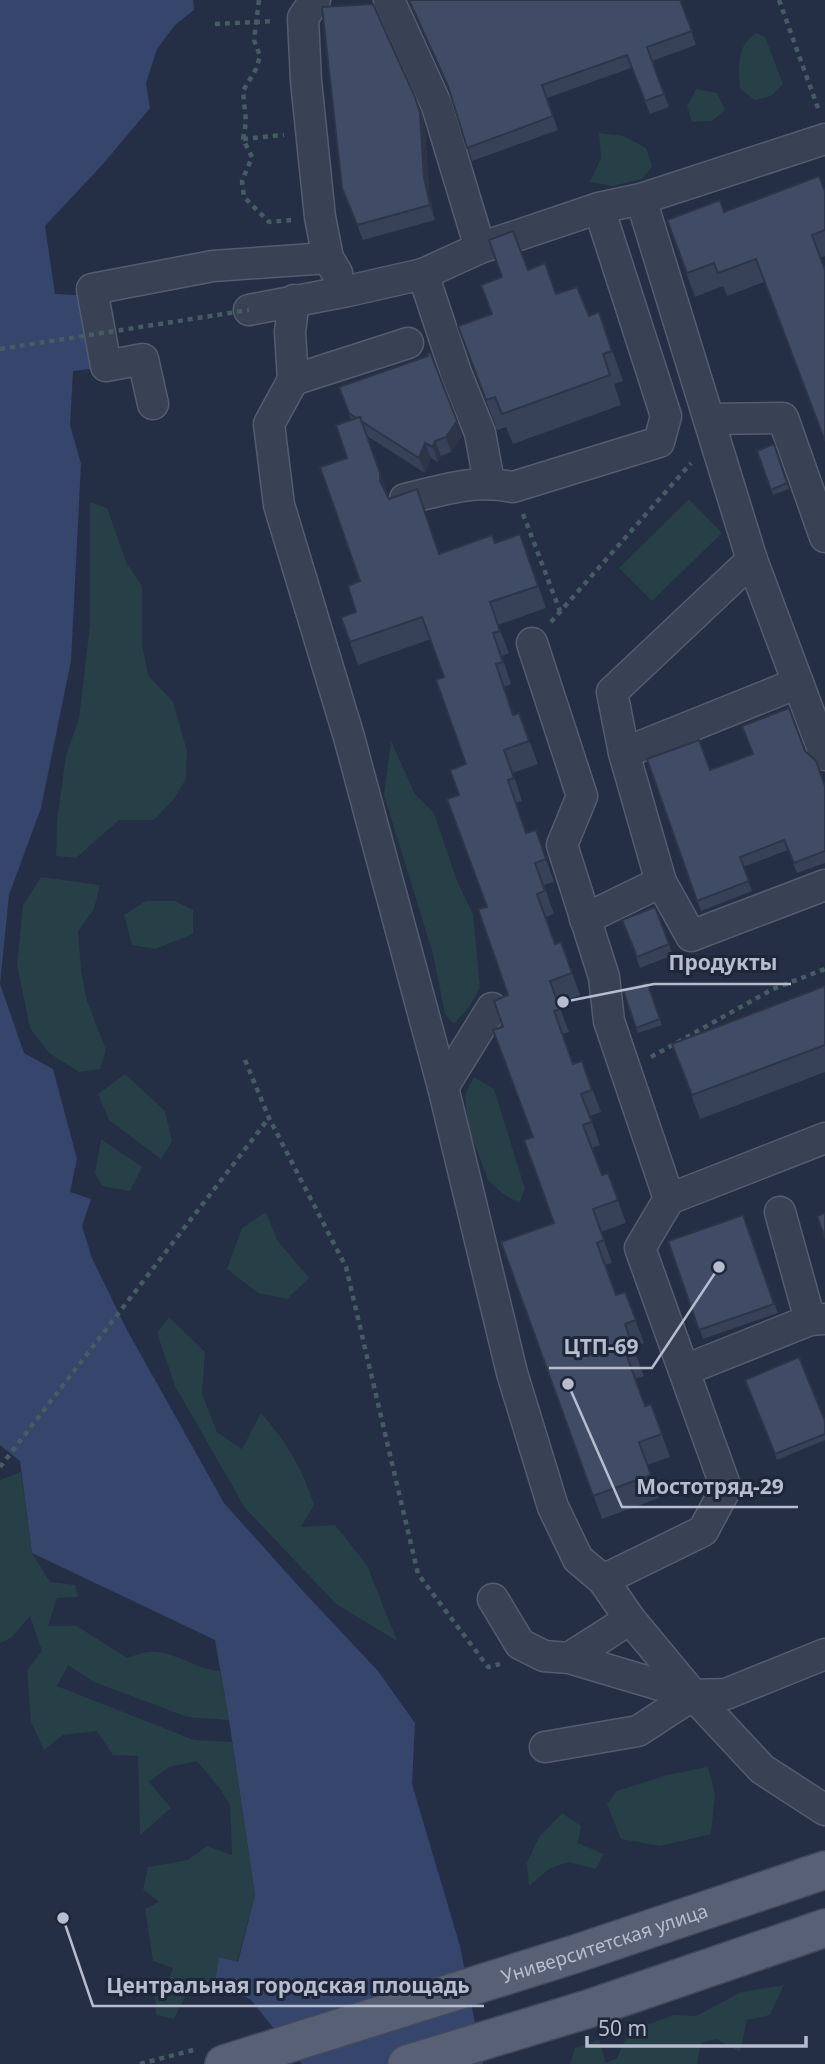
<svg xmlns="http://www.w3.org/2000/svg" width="825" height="2064" font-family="'Noto Sans',sans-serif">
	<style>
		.green { fill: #273f46 }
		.water { fill: #35456c }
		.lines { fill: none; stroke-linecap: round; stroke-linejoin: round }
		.minor-casing { stroke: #555c6f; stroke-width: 33 }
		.major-casing { stroke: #434a5e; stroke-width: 40 }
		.path { stroke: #455c62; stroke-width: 4.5; stroke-dasharray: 5 5; stroke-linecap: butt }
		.minor { stroke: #394155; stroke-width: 30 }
		.major { stroke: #576074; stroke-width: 37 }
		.path-bridge { stroke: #455c62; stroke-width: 4.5; stroke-dasharray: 5 5; stroke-linecap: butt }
		.wall { fill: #374157 }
		.shaded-wall { fill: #2d3547 }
		.building { fill: #404c65; stroke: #2d3547; stroke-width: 2 }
		.labels { text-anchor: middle; stroke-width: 6; stroke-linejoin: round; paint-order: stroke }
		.street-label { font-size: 19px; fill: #b7bdce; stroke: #1e263a }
		.leader { fill: none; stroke: #b7bdce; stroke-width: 2.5 }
		.callout-dot { fill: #b7bdce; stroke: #1e263a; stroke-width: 2.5 }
		.callout-label { font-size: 21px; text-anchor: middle; font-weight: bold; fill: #b7bdce; stroke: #1e263a; stroke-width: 6; stroke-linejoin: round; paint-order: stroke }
	</style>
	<rect width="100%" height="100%" fill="#242e45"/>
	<g class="green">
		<path d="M756 33 765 37 783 84 771 96 755 100 740 89C738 69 736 45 756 33Z"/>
		<path d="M696 89 717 93 725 110 712 121 692 122 687 106Z"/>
		<path d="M599 133 624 136 646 148 652 166 642 179 613 186 590 182 601 158Z"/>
		<path d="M689 499 722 533 652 601 619 568Z"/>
		<path d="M90 502 107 508 127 564 142 586V644L148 675 173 702 187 751 186 779 173 800 154 820H119L76 858 56 856 57 821 66 755 79 719 90 625Z"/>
		<path d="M391 741 415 794 434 813 457 881 473 914 480 987 470 1006 454 1024 445 1014 433 954 384 795Z"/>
		<path d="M41 877 100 885 94 909 78 931 81 969 86 998 106 1050 100 1069 79 1072 49 1053 30 1028 17 965 23 905Z"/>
		<path d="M146 901H175L193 910V934L155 949 132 945 124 915Z"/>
		<path d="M125 1074 165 1111 172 1141 161 1159 109 1120 98 1094Z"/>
		<path d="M474 1077 494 1089 525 1189 519 1203 503 1194 488 1180 468 1126 465 1095Z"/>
		<path d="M101 1139 142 1167 130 1191 102 1186 95 1173Z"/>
		<path d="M266 1212 277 1240 309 1278 287 1299 258 1293 227 1269 242 1228Z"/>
		<path d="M169 1317 205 1352 202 1394 217 1432 242 1449 261 1413C286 1441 303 1469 314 1505L301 1527 335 1525 367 1565 397 1641 336 1604 245 1508 175 1386 157 1333Z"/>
		<path d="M21 1472 32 1553 50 1582 75 1585 78 1597 57 1598 48 1626H77L127 1658C134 1656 142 1652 149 1652 173 1650 197 1670 220 1671L229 1720 187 1717 94 1682 68 1665 57 1686 194 1740 232 1742 255 1895 237 1962 219 1957 215 1981 191 1985 174 2019 156 2015 155 1995 168 1981 173 1968 153 1961 145 1909 159 1902 143 1889 148 1867 188 1860 207 1846 232 1855 230 1805 221 1790 197 1761 169 1767 149 1782 171 1808 140 1835 138 1756 113 1755 97 1731 63 1735 44 1750 31 1722 27 1670 42 1651 30 1616 11 1638 0 1643V1480Z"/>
		<path d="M708 1767 715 1794 711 1834 660 1846 621 1839 607 1804 617 1791 667 1775Z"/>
		<path d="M562 1813 581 1826 578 1843 604 1854 596 1869 568 1862 549 1869 529 1886 527 1863 539 1837Z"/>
		<path d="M784 1985 770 2015 747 2020 740 2052 716 2039 701 2043 697 2064H570L575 2048 599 2040 606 2063 617 2058 629 2031 674 2015 696 2016 741 1992Z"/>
	</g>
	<path class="water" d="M0 0H193L194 10 175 25 157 49 146 83 150 108 103 164 45 226 55 294 78 295 91 369 73 371 70 425 81 464 71 661 41 808 9 895 0 984 24 1053 53 1069 77 1159 70 1192 91 1199 82 1226 92 1258 127 1330 224 1503 302 1590 378 1671 415 1723 412 1784 460 1946 483 2064H302L251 2000 215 1981 219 1957 238 1962 255 1895 229 1720 215 1640 32 1553 20 1461 0 1445Z"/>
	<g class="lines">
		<g class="minor-casing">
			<g id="minor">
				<path d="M315 0 303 18 306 81 320 217 328 258 337 273"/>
				<path d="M389 0 437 106 480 248"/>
				<path d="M423 274 456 373 480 433 489 482"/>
				<path d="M294 300 290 332 293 380 269 424 279 505 349 737 443 1087 512 1373 553 1507 578 1559 603 1580 630 1619 693 1695 762 1769 825 1810"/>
				<path d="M249 310 348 291 423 274 480 248 599 208 641 199 825 139"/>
				<path d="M293 380 408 343"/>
				<path d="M153 404 143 359 106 366 92 289 213 266 328 258"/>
				<path d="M710 419 783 418 825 537"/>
				<path d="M405 499C444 490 473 479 513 487L659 442 666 416 599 208"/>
				<path d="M752 560 612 692 624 753 661 882 691 936 825 885"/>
				<path d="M532 643 582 796 562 845 604 977 609 1021 669 1199 640 1248 726 1488 703 1531 603 1580"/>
				<path d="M798 683 825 755"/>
				<path d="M624 753 798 683 752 560 641 199"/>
				<path d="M585 919 661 882"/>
				<path d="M443 1087 492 1008"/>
				<path d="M669 1199 825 1138"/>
				<path d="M780 1212 810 1320"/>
				<path d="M685 1370 810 1320 825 1319"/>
				<path d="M493 1599 520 1644 544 1656 569 1658 693 1695 726 1694 825 1654"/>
				<path d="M569 1658 630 1619"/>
				<path d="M545 1747 638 1731 693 1695"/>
			</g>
		</g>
		<g class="major-casing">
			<g id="major">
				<path id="s1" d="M224 2064 575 1954 825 1870"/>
				<path d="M407 2064 588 2009 825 1928"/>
			</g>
		</g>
		<g class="path">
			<path d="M259 0 254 40 260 56 256 69 243 91 246 122 243 139 252 157 242 181 244 197 269 222 291 220"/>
			<path d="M779 0 819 111"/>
			<path d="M215 24 274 21"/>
			<path d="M243 139 284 135"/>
			<path d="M523 514 560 611"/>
			<path d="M551 622 691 463"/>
			<path d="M651 1057 773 989 825 969"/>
			<path d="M245 1060 269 1118 346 1267 418 1574 488 1667 500 1664"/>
			<path d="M0 1467 269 1118"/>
			<path d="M140 2064 197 2049"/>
		</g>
		<use href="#minor" class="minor"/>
		<use href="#major" class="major"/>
		<path class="path-bridge" d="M0 349 249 310"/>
	</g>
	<g class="wall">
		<path d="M408 0H680L696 45 652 61 669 107 650 114 631 68 547 98 558 130 472 161 451 94Z"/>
		<path d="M421 112 425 128 429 192 435 220 363 240 342 188Z"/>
		<path d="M825 192V256L764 282 727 296 723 286 695 297 667 220 724 212Z"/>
		<path d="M528 270 556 294 589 316 599 312 623 381 614 384 621 405 513 444 506 427 497 430 458 326 491 314Z"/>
		<path d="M339 387 462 436 451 452 441 456 438 462 431 458 425 473 367 436 388 497 439 554 495 543 520 534 546 608 498 625 509 653 502 656 511 684 504 687 514 715 519 713 538 764 513 773 522 801 516 803 526 833 536 830 554 882 544 885 554 914 546 917 555 944 561 942 580 995 558 1003 569 1032 562 1034 573 1064 582 1061 601 1112 590 1116 600 1145 592 1148 602 1175 608 1173 626 1223 601 1232 612 1263 605 1265 616 1295 625 1292 644 1343 633 1347 644 1376 635 1379 645 1406 651 1404 670 1457 647 1465 659 1498 602 1519 501 1242 554 1223 533 1137 503 1027 508 995 459 795 466 764 444 677 431 639 358 665 341 617 356 612 360 581 347 458 351 420Z"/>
		<path d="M774 444 789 489 773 495 757 451Z"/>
		<path d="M805 751 825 786V863L797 873 788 850 743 867 752 891 701 911 647 759 710 770Z"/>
		<path d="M655 907 673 955 640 968 622 920Z"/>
		<path d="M647 982 662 1025 638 1033 623 990Z"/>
		<path d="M825 986V1072L700 1119 672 1044Z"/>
		<path d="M743 1215 778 1313 703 1339 668 1241Z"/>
		<path d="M745 1380 825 1421V1440L777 1460Z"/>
	</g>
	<g class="shaded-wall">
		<path d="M415 97 425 128 429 192 435 220 430 205 424 177Z"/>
		<path d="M360 417 388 496V504L380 481Z"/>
		<path d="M457 421 462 436 451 452 446 437Z"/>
		<path d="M435 441 441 456 438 462 433 447Z"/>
		<path d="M425 443 431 458 425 473 419 458Z"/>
	</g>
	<g class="building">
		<path d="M409 0H680L692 31 647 47 664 94 645 101 627 55 542 85 553 116 467 148 448 86Z"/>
		<path d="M373 4 415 97 420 113 424 177 430 205 357 225 342 188 322 7Z"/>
		<path d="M819 176 825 192V230L812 235 825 270V441L756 259 718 273 714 263 687 273 667 220 720 200 724 212Z"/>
		<path d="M513 231 528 270 545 263 556 294 577 287 589 316 599 312 612 351 603 354 610 375 502 414 495 397 486 400 458 326 492 314 481 285 502 277 489 240Z"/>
		<path d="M430 352 457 421 446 437 435 441 433 447 425 443 419 458 361 421 360 417 356 418 349 413 339 387 428 356 427 354Z"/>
		<path d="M360 417 380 473V481L389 499 417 489 439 554 492 535 495 543 520 534 538 586 490 602 500 631 493 633 503 662 496 664 513 715 519 713 529 741 504 750 514 778 508 780 526 833 536 830 546 859 535 863 545 891 537 894 555 944 561 942 572 973 550 981 560 1009 554 1011 573 1064 582 1061 592 1090 581 1094 592 1122 583 1125 602 1175 608 1173 618 1200 593 1209 604 1240 597 1243 616 1295 625 1292 636 1320 625 1324 635 1353 627 1356 645 1406 651 1404 662 1434 639 1442 651 1475 593 1496 501 1242 554 1223 524 1140 533 1137 493 1030 503 1027 494 1001 508 995 478 909 487 907 447 799 459 795 450 770 466 764 436 680 444 677 422 617 350 642 341 617 356 612 348 586 360 581 320 467 347 458 336 425Z"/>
		<path d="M774 444 787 483 771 490 757 451Z"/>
		<path d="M789 708 805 751 816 761 825 786V851L794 863 784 840 740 857 749 881 697 901 647 759 699 740 710 770 753 754 742 726Z"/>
		<path d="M655 907 669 944 637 957 622 920Z"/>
		<path d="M647 982 660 1019 636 1028 623 990Z"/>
		<path d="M825 986V1045L692 1095 672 1044Z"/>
		<path d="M825 1213V1238L817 1216Z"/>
		<path d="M743 1215 774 1304 699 1330 668 1241Z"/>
		<path d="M799 1357 825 1421V1434L775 1454 745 1380Z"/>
	</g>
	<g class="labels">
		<g class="street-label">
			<text dy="7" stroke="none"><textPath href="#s1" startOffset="399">Университетская улица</textPath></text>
		</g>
	</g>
	<path class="leader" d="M563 1002L654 984H791M719 1267L652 1368H549M568 1384L622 1507H798M63 1918L93 2006H484"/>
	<g class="callout-dot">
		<circle cx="563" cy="1002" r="7"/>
		<circle cx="719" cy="1267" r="7"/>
		<circle cx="568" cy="1384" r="7"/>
		<circle cx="63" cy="1918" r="7"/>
	</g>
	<g class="callout-label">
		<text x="723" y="970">Продукты</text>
		<text x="601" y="1354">ЦТП-69</text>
		<text x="710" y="1494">Мостотряд-29</text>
		<text x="288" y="1993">Центральная городская площадь</text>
	</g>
	<path d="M587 2036v10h219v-10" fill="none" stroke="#b7bdce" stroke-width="3.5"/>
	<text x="598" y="2036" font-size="21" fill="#b7bdce" stroke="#1e263a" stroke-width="5" paint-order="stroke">50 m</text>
</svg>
